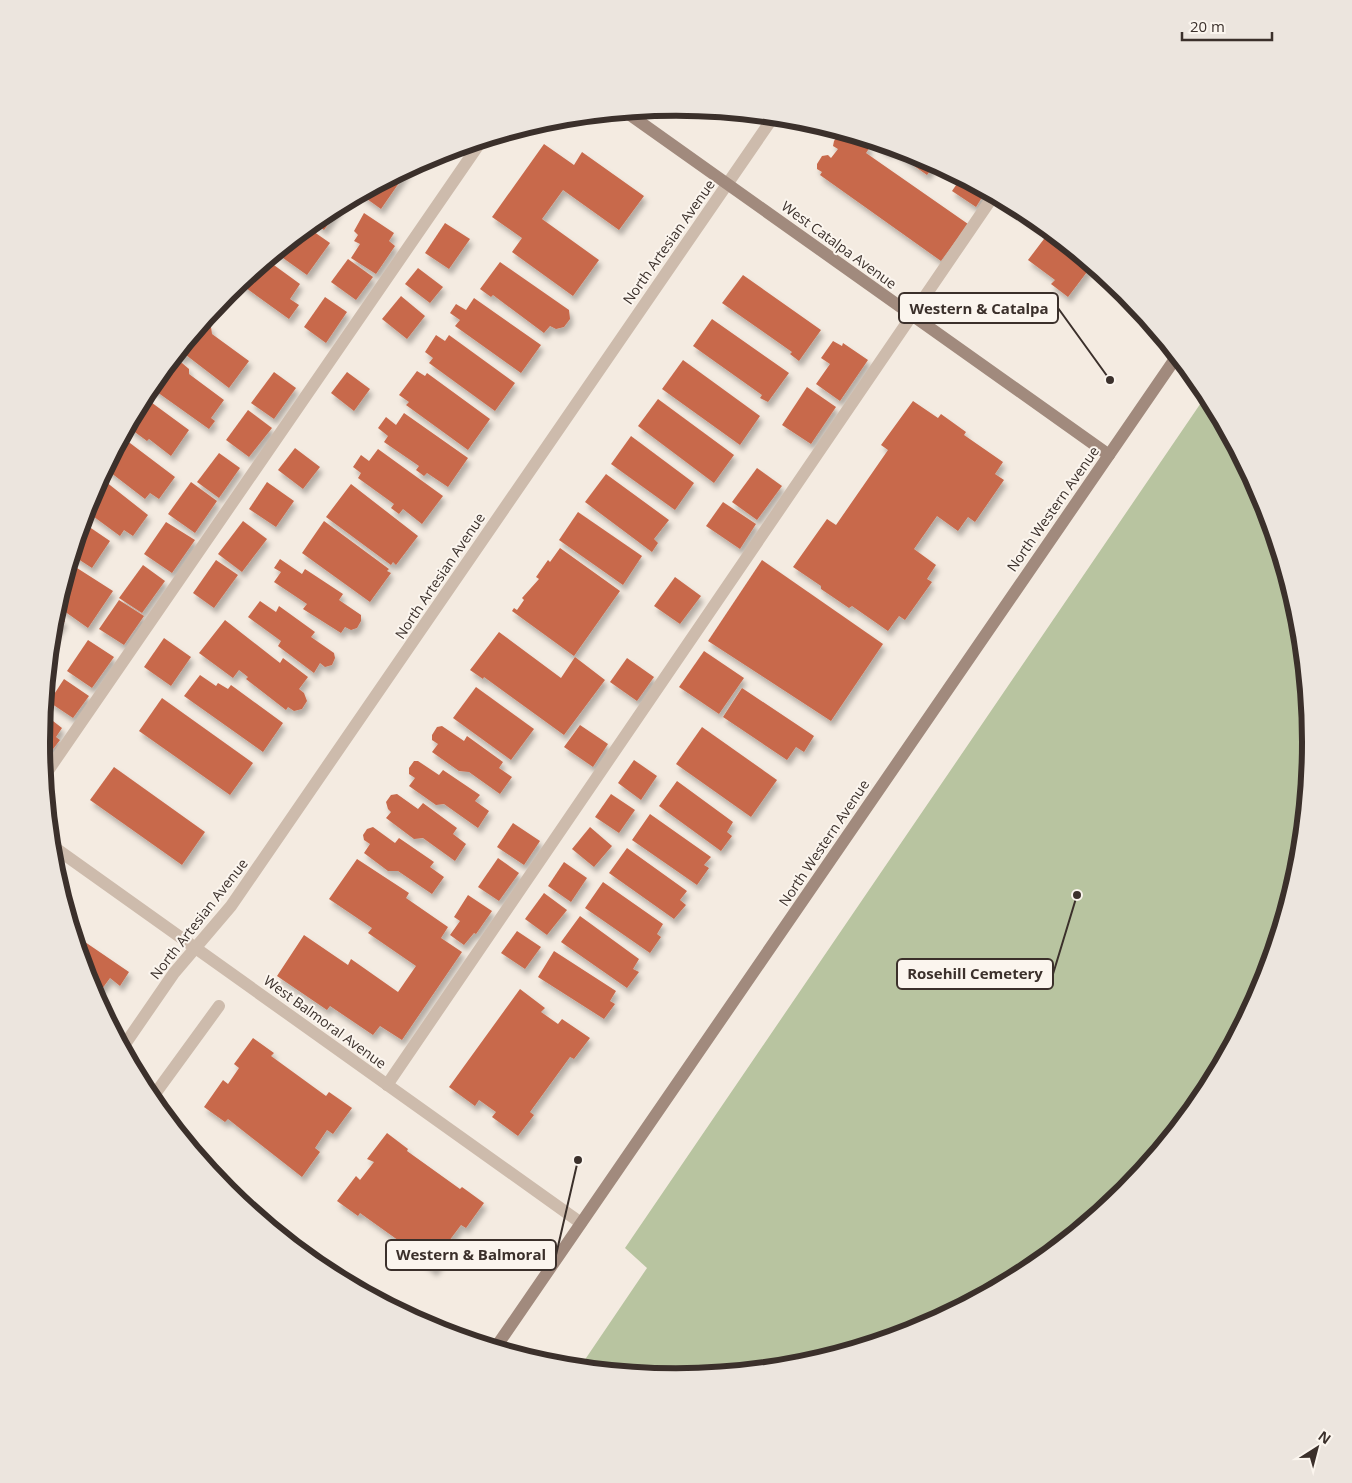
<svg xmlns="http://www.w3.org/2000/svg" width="1352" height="1483" font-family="'Open Sans',sans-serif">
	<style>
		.green { fill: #b8c4a0 }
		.building { fill: #c8694b; filter: url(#shadow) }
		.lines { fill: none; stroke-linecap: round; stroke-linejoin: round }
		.lane { stroke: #cdbbac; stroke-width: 12 }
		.street { stroke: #cdbbac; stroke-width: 12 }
		.secondary { stroke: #a18a7d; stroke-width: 12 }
		.labels { text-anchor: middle; stroke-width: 4; stroke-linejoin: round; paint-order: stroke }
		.street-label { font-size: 14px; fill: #3b302b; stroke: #fbf5ee }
		.rim { fill: none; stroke: #3b302b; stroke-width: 6 }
		.leader { fill: none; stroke: #3b302b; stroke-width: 2 }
		.callout-dot { fill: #3b302b; stroke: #fbf5ee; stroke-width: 2 }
		.callout { fill: #fbf5ee; stroke: #3b302b; stroke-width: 2 }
		.callout-label { font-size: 15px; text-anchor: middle; font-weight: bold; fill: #3b302b }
	</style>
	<defs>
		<filter id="shadow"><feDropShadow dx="3" dy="5.5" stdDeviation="2.5" flood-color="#0004"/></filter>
	</defs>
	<rect width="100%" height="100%" fill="#f4ebe1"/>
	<path class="green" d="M1207 394 1263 499 1299 618 1311 742 1298 866 1262 985 1204 1094 1125 1191 1028 1269 919 1328 800 1364 676 1376 580 1367 647 1268 625 1248Z"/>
	<g class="building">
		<path d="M843 133 847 135H853L870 147 866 153 968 224 941 261 820 175 822 172 817 169V164L822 156 828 155 831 158 838 149 833 146 834 141 839 134Z"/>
		<path d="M877 142 919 155 935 164 927 175 893 151 887 152 878 146Z"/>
		<path d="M544 144 574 165 582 152 644 196 619 230 563 190 542 219 599 260 573 296 512 252 522 238 492 217Z"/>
		<path d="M410 167 381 209 360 194Z"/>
		<path d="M961 178 986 191 976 207 952 191Z"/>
		<path d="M343 203 324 230 314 222 324 214Z"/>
		<path d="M1009 203 1029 214 1072 250 1007 206Z"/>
		<path d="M364 213 394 233 389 241 395 246 376 274 351 258 360 244 354 241 358 235 354 231Z"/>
		<path d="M445 223 470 239 449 269 425 253Z"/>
		<path d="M307 227 330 243 307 275 276 253Z"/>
		<path d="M1047 235 1090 268 1068 297 1051 284 1055 280 1028 260Z"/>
		<path d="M348 259 373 277 356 300 331 282Z"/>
		<path d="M267 260 300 284 290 299 299 305 289 319 239 283Z"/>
		<path d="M500 262 569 310 570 319 564 327 556 329 550 326 544 333 493 295 491 297 480 289Z"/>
		<path d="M418 268 443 287 430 303 405 284Z"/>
		<path d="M743 275 821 330 799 361 790 354 792 352 722 303Z"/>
		<path d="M401 296 425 316 407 339 382 319Z"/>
		<path d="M325 297 347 312 326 343 304 327Z"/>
		<path d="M474 298 541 345 521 373 455 326 460 320 450 313 456 304 466 310Z"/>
		<path d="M712 319 789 373 768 402 760 398 762 395 693 346Z"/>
		<path d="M203 322 211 327 212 334 249 361 229 388 186 355 182 360 176 355Z"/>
		<path d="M436 335 445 341 449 335 515 383 495 411 429 363 433 358 425 352Z"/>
		<path d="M833 341 842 346 843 343 868 360 840 401 816 384 830 364 821 358Z"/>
		<path d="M683 360 760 416 740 445 662 389Z"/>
		<path d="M170 362 174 364 182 363 189 369V374L224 400 211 418 215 421 209 429 150 387Z"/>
		<path d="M417 371 425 376 427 373 490 419 468 450 406 405 409 402 399 395Z"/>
		<path d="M274 372 296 388 274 419 251 403Z"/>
		<path d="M347 372 370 389 354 411 331 393Z"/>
		<path d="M807 387 836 407 811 444 782 425Z"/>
		<path d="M144 397 189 430 171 456 149 439 147 441 128 427Z"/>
		<path d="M658 399 734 455 714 483 638 426Z"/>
		<path d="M913 401 938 418 941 414 966 432 964 435 1003 462 995 474 1004 480 975 522 968 517 958 531 937 516 914 549 936 565 927 579 932 582 905 620 899 616 888 631 852 606 849 608 821 589V586L793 567 827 519 836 525 888 450 881 445Z"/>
		<path d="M248 410 272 428 249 457 226 440Z"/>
		<path d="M404 413 468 458 448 487 427 473 424 476 416 470 419 466 384 442 388 436 378 428 386 417 396 425Z"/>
		<path d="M631 436 694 483 675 510 611 464Z"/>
		<path d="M122 437 175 477 159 499 150 493 145 499 106 469Z"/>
		<path d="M295 448 320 467 303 489 278 470Z"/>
		<path d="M378 449 443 496 422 524 403 509 399 514 391 508 394 504 358 478 361 473 353 467 361 455 369 461Z"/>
		<path d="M219 453 240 468 219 498 197 482Z"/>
		<path d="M757 468 782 486 757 520 732 502Z"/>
		<path d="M606 474 669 520 654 539 658 543 652 552 585 502Z"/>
		<path d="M101 478 148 515 133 536 124 530 120 536 86 511Z"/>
		<path d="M191 482 217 501 195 533 168 514Z"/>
		<path d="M267 482 294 501 276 527 249 509Z"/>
		<path d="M351 484 418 536 396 565 393 562 391 565 326 517Z"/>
		<path d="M723 502 756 524 740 549 706 526Z"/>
		<path d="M578 512 642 556 623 585 559 540Z"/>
		<path d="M243 521 267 539 242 572 218 554Z"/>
		<path d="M324 521 389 569 387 571 391 573 370 602 302 553Z"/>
		<path d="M82 522 110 541 92 568 72 555Z"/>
		<path d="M166 522 195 540 172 573 144 554Z"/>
		<path d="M560 548 620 591 574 656 512 611 514 608 517 610 524 600 522 598 539 579 536 577 548 560 550 562Z"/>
		<path d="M280 559 302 574 305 569 343 594 339 600 361 615V621L357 628 351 630 345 627 341 633 303 609 307 604 274 582 281 572 274 568Z"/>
		<path d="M216 560 238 575 214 608 193 593Z"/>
		<path d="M762 560 883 644 831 721 708 641Z"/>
		<path d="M143 565 165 581 142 613 119 598Z"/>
		<path d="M77 568 113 591 88 628 57 606 67 573 72 576Z"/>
		<path d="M675 577 701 596 680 624 654 606Z"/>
		<path d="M119 600 144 616 124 645 99 629Z"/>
		<path d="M260 601 276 612 279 606 315 632 311 637 334 653 335 658 332 665 325 667 320 663 314 673 278 646 281 641 248 617Z"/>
		<path d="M55 614 65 621 51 640 54 617Z"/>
		<path d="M225 620 280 663 283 658 308 677 299 689 304 693 307 701 302 709 294 711 288 707 286 710 246 679 248 677 239 670 233 678 199 653Z"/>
		<path d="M499 632 561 678 575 657 605 680 564 735 484 677 483 679 470 670Z"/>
		<path d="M164 638 191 657 171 686 144 667Z"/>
		<path d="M88 640 114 657 92 688 67 671Z"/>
		<path d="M704 651 744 678 719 714 679 687Z"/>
		<path d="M627 658 654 677 637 701 610 682Z"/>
		<path d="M200 675 216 686 218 683 228 689 231 685 283 723 263 752 184 696Z"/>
		<path d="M64 679 89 696 73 718 49 702Z"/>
		<path d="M476 687 534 729 511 760 453 718Z"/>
		<path d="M742 688 814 736 804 752 796 747 787 760 723 717Z"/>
		<path d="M162 698 253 763 230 795 139 731Z"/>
		<path d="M44 714 62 728 56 737 60 740 43 762 41 741Z"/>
		<path d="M580 725 608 744 593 767 564 747Z"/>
		<path d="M442 726 464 741 467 736 503 762 499 768 512 777 500 794 469 772 459 771 432 752 438 744 432 740V735L437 727Z"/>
		<path d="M702 727 777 780 751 817 676 764Z"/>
		<path d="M634 760 657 776 641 800 618 783Z"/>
		<path d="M414 761H418L439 775 443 770 480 795 475 801 489 811 478 828 444 804 436 805 409 786 415 778 409 774V768Z"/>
		<path d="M114 767 205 832 182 865 90 800Z"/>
		<path d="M677 781 733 822 727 832 732 836 721 851 659 806Z"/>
		<path d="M397 794 418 809 423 803 457 828 453 834 466 844 455 861 423 838 414 839 386 818 391 812 388 809 386 802 391 795Z"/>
		<path d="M611 794 635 810 619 833 595 817Z"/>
		<path d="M650 814 711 857 704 865 709 868 697 885 632 840Z"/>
		<path d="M513 823 540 841 524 865 497 847Z"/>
		<path d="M373 827 395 843 399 838 434 862 430 867 444 877 432 894 398 871H388L364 853 370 844 364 840 363 835 367 829Z"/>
		<path d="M590 827 612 846 594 867 572 849Z"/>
		<path d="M627 848 687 891 680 900 686 905 674 919 609 873Z"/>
		<path d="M498 858 519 873 499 901 478 887Z"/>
		<path d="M357 859 409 893 406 898 448 927 441 938 462 952 402 1040 380 1026 373 1035 330 1006 327 1010 277 976 304 935 348 965 351 959 398 992 416 966 368 933 372 928 329 899Z"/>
		<path d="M564 862 587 878 571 902 548 886Z"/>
		<path d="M603 882 663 924 657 934 661 937 650 953 585 908Z"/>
		<path d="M544 893 567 910 547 935 525 919Z"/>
		<path d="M468 895 492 911 476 934 474 933 464 945 450 935 460 921 454 917Z"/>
		<path d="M580 916 639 959 633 969 639 972 627 988 561 942Z"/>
		<path d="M517 931 541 947 525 969 501 953Z"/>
		<path d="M85 942 129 972 120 986 110 978 99 993 106 998 101 1005 89 984 79 951Z"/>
		<path d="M554 951 616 991 610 1001 615 1004 604 1019 538 977Z"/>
		<path d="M520 989 545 1008 541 1012 558 1024 562 1019 590 1038 574 1059 570 1057 530 1112 534 1115 518 1136 492 1117 496 1112 479 1100 475 1106 449 1087Z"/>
		<path d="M253 1038 274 1053 271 1056 326 1096 329 1092 352 1108 333 1134 327 1130 315 1148 320 1152 302 1177 228 1119 225 1122 204 1107 223 1080 228 1084 239 1068 234 1064Z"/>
		<path d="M387 1133 408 1149 407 1151 460 1189 462 1187 484 1203 466 1228 461 1225 449 1241 454 1245 434 1271 414 1255 416 1253 360 1213 358 1216 337 1201 356 1176 360 1180 374 1162 367 1159Z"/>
		<path d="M303 1249 325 1265 323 1267 327 1271 301 1251Z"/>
	</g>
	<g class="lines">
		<g class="lane">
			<path d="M45 775 482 140"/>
			<path d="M387 1085 994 195"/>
			<path d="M152 1098 219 1006"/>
		</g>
		<g class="street">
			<path d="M51 845 581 1223"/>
			<path d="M123 1047 174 973 231 906 774 116"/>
		</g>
		<g class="secondary">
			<path d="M626 112 1109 455"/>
			<path d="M496 1347 1177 356"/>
		</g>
	</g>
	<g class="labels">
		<g class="street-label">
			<text transform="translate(669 242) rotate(-55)" y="5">North Artesian Avenue</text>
			<text transform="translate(839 245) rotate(36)" y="5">West Catalpa Avenue</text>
			<text transform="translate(1053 509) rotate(-55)" y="5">North Western Avenue</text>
			<text transform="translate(440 576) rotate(-56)" y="5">North Artesian Avenue</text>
			<text transform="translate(824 843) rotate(-56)" y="5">North Western Avenue</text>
			<text transform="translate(199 919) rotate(-52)" y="5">North Artesian Avenue</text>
			<text transform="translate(325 1022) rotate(36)" y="5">West Balmoral Avenue</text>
		</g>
	</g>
	<path d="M0 0H1352V1483H0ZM50 742a626 626 0 1 1 1252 0a626 626 0 1 1-1252 0Z" fill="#ece5de" fill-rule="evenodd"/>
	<path class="rim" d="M50 742a626 626 0 1 1 1252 0a626 626 0 1 1-1252 0Z"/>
	<path class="leader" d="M1110 380L1058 308M1077 895L1053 974M578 1160L556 1255"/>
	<g class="callout-dot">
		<circle cx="1110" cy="380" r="5"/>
		<circle cx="1077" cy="895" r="5"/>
		<circle cx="578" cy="1160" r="5"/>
	</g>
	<g class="callout">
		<rect x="899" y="293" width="159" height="30" rx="5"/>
		<rect x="897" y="959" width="156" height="30" rx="5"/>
		<rect x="386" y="1240" width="170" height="30" rx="5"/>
	</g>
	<g class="callout-label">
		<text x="979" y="314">Western &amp; Catalpa</text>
		<text x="975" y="979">Rosehill Cemetery</text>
		<text x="471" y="1260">Western &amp; Balmoral</text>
	</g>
	<g transform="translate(1317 1448) rotate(36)" stroke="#fbf5ee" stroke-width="4" paint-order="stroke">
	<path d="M0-4L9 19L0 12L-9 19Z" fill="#3b302b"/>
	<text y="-8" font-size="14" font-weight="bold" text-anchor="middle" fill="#3b302b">N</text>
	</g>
	<path d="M1182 32v8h90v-8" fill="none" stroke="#3b302b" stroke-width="2.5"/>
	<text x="1190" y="32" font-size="15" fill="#3b302b" stroke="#fbf5ee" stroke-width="4" paint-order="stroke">20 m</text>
</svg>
